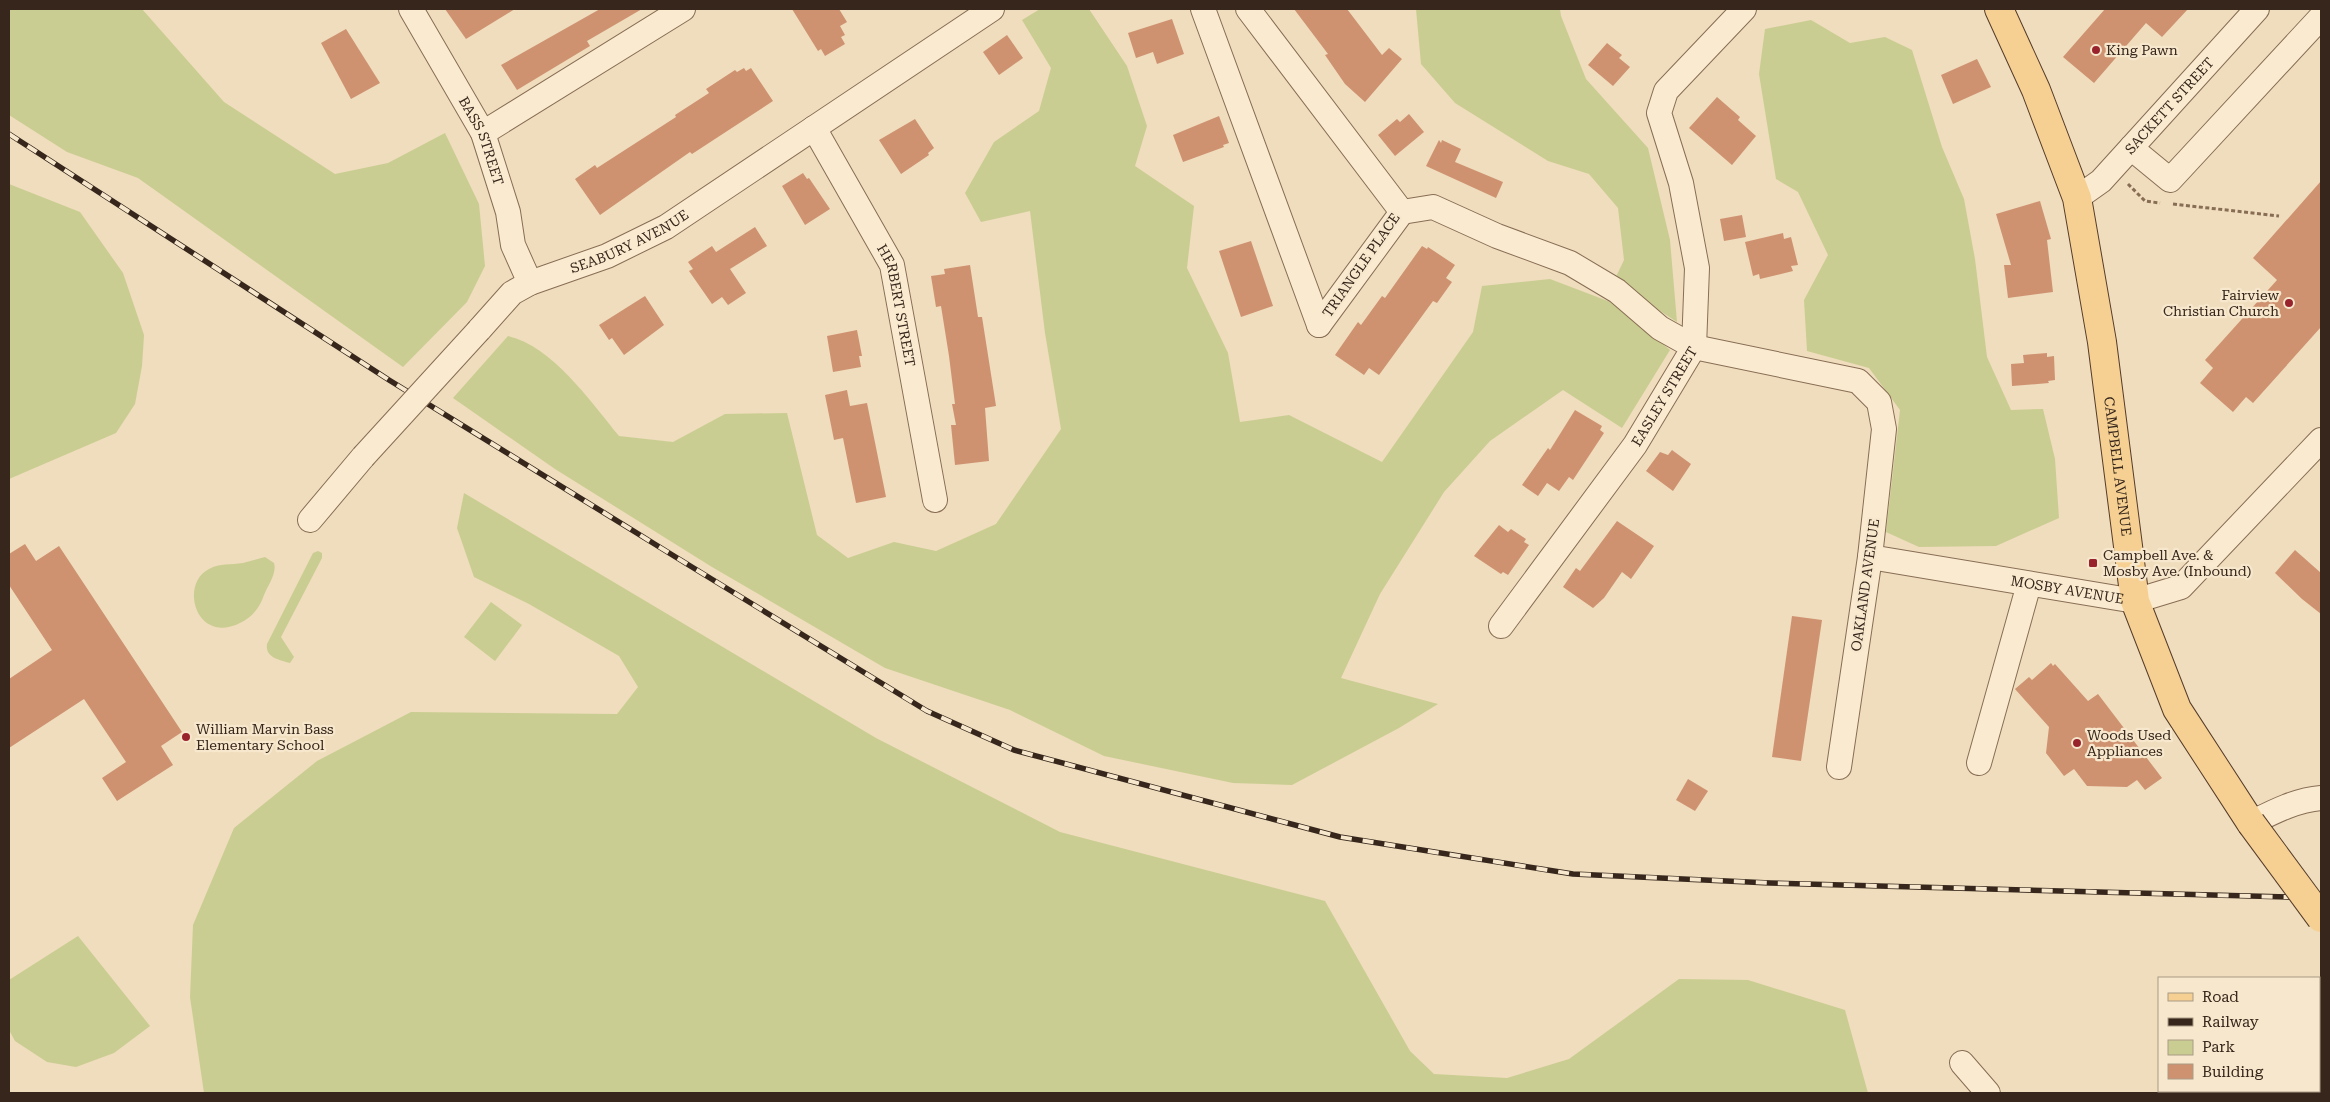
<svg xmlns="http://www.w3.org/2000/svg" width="2330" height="1102" font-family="'Roboto Serif',serif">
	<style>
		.green { fill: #cacd91 }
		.building { fill: #cf9271 }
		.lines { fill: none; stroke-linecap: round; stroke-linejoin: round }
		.minor-casing { stroke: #886d55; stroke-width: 26 }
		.major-casing { stroke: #553b2a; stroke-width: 30 }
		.path { stroke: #886d55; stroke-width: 3; stroke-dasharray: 4 2.5; stroke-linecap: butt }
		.minor { stroke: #faebd0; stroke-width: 24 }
		.major { stroke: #f5d092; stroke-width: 28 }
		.rail-casing { stroke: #36261b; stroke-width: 5.5 }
		.rail { stroke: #f7e8cd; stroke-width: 4; stroke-dasharray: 11; stroke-linecap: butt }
		.minor-bridge-casing { stroke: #886d55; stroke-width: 26; stroke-linecap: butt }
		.major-bridge-casing { stroke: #553b2a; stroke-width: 30; stroke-linecap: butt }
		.minor-bridge { stroke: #faebd0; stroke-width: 24 }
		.major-bridge { stroke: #f5d092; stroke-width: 28 }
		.poi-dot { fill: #99232c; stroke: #f7e8cd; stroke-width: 2 }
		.labels { text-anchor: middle; stroke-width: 4.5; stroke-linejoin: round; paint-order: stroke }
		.poi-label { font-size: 14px; fill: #36261b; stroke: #f7e8cd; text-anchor: start }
		.street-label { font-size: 14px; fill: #36261b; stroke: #f7e8cd }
	</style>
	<rect width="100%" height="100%" fill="#efddbd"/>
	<g class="green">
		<path d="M9 9H142L224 102 335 174 388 163 445 133 479 204 485 266 467 302 403 367 138 178 67 152 9 115Z"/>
		<path d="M1040 9H1089L1127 66 1147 126 1135 166 1194 206 1187 268 1228 353 1240 422 1289 415 1382 462 1473 332 1482 286 1550 279 1613 303 1670 350 1622 428 1563 390 1490 441 1444 492 1380 594 1341 678 1438 704 1399 728 1292 785 1233 783 1104 756 1010 710 885 668 712 567 555 469 453 398 508 336C552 346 591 402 619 436L673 442 725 414 787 413 817 535 848 558 894 542 936 551 996 524 1061 429 1045 333 1030 211 981 222 965 193 994 142 1039 111 1051 68 1022 20Z"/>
		<path d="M1416 9H1560L1561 16 1586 79 1648 148 1670 240 1677 322 1614 281 1624 260 1618 208 1589 174 1548 161 1455 103 1421 64Z"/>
		<path d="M1811 20 1850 43 1885 37 1912 50 1942 147 1964 199 1975 259 1987 357 2011 410 2043 409 2055 459 2059 518 1996 546 1919 547 1886 532 1900 410 1869 368 1807 351 1804 300 1828 255 1798 192 1776 179 1759 74 1765 29Z"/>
		<path d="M9 184 80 212 123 273 144 335 142 366 135 404 116 433 9 479Z"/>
		<path d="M464 493 876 738 1060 832 1325 901 1410 1051 1434 1074 1507 1078 1569 1059 1679 979 1748 980 1845 1010 1868 1093H204L190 997 193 925 234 828 317 761 411 712 617 714 638 687 619 656 529 604 474 577 457 528Z"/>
		<path d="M318 551 322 553V558L281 637 294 657 290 663C280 660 265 658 267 644L313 553Z"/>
		<path d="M265 557 274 563C277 574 268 585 264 595 260 607 252 618 240 623 196 645 179 584 209 569 220 563 231 565 243 563 250 561 258 559 265 557Z"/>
		<path d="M491 602 522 625 495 661 464 637Z"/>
		<path d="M78 936 150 1026 114 1053 76 1067 47 1062 15 1041 9 1030V980Z"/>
	</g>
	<g class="building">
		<path d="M445 9H515L466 39Z"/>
		<path d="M600 9H642L587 41 590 46 517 90 501 65Z"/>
		<path d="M792 9H839L847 22 840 26 845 35 841 37 845 44 825 56 821 49 818 51Z"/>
		<path d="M1294 9H1347L1382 55 1389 48 1402 59 1365 102 1345 84 1325 55 1328 54Z"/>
		<path d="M2105 9H2188L2162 37 2146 23 2094 83 2063 57Z"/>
		<path d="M1172 19 1184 54 1157 64 1153 52 1136 58 1128 33Z"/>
		<path d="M346 29 380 83 351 99 321 43Z"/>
		<path d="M1007 35 1023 58 999 75 983 52Z"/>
		<path d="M1607 43 1622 55 1619 58 1630 67 1613 86 1588 65Z"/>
		<path d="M1977 59 1991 87 1953 104 1941 75Z"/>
		<path d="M744 68 746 71 751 68 773 101 692 154 690 152 600 215 575 179 595 165 597 168 676 117 675 115 709 93 706 89 735 70 737 72Z"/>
		<path d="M1717 97 1740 117 1738 120 1756 136 1732 165 1689 128Z"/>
		<path d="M1409 114 1424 132 1395 156 1378 135 1397 119 1400 122Z"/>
		<path d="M1219 116 1229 143 1223 145 1224 147 1183 162 1173 135Z"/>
		<path d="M915 119 934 148 928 153 929 155 901 174 879 140Z"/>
		<path d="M1439 140 1441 143 1442 140 1461 149 1455 162 1503 182 1496 198 1426 166Z"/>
		<path d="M803 173 807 179 809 178 830 209 805 225 782 186Z"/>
		<path d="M2321 181V327L2253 403 2246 397 2233 412 2200 383 2213 368 2205 360 2277 280 2253 258Z"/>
		<path d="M2040 201 2051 239 2047 240 2053 292 2008 298 2004 265H2011L1996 214Z"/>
		<path d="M1742 215 1746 237 1724 241 1720 219Z"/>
		<path d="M755 227 767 246 730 269 746 293 728 305 722 297 712 304 689 271 693 269 688 262 712 246 716 252Z"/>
		<path d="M1783 233 1784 239 1791 237 1798 265 1791 266 1793 271 1760 279 1759 274 1753 276 1745 242Z"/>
		<path d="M1251 241 1273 306 1241 317 1219 251Z"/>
		<path d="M1422 246 1427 249 1428 247 1455 265 1446 278 1452 282 1437 303 1433 301 1379 375 1369 368 1364 375 1335 355 1358 322 1361 325 1382 296 1385 298Z"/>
		<path d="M970 265 978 317H982L996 406 985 408 989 461 955 465 951 425H956L952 404H955L949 356 941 306 936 307 931 276 945 274 944 269Z"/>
		<path d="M645 296 664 325 624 355 612 338 609 340 599 325Z"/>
		<path d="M857 330 862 356H859L861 367 833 372 827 336Z"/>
		<path d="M2047 353V357L2054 356 2055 380 2048 381 2049 383 2012 386 2011 364 2024 363 2023 355Z"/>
		<path d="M847 390 850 406 867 403 886 497 856 503 843 438 834 440 825 395Z"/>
		<path d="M1575 410 1602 426 1600 430 1604 433 1573 480 1569 477 1559 491 1547 483 1538 496 1522 485 1548 448 1550 450Z"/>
		<path d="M1672 450 1691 464 1673 491 1646 471 1660 452 1668 455Z"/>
		<path d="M1617 521 1654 546 1631 579 1622 572 1604 598 1593 608 1563 587 1576 568 1580 571Z"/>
		<path d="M1499 525 1508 532 1511 529 1526 539 1524 542 1529 545 1508 575 1503 572 1501 574 1474 556Z"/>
		<path d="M25 544 36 561 59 546 182 732 161 746 173 765 117 801 102 778 126 762 84 699 9 748V679L52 650 9 585V554Z"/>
		<path d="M2295 550 2321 573V614L2302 599 2275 573Z"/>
		<path d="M1792 616 1822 620 1801 761 1772 757Z"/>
		<path d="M2051 663 2053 666 2055 664 2088 701 2098 694 2162 778 2145 790 2137 780 2127 787 2087 786 2074 769 2064 776 2046 753 2049 727 2015 689 2029 677 2032 680Z"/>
		<path d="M1688 779 1708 791 1695 811 1676 800Z"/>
	</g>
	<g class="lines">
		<g class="minor-casing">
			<g id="minor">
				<path id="s1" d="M411 9 483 133 508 212 513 245 530 283"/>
				<path d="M1203 9 1319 325"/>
				<path d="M1248 9 1402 212 1319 325"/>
				<path id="s2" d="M814 128 892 265 935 500"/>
				<path d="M483 133 683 9"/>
				<path d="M2131 148 2170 180 2321 17"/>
				<path id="s3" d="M2077 198 2101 181 2257 9"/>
				<path d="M1402 212 1433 207 1497 236 1570 263 1617 291 1660 328 1694 347 1858 381 1879 402 1884 429 1870 557 1839 767"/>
				<path id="s4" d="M479 330 512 293 530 283 607 256 666 227 992 9"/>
				<path d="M310 520 363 457"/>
				<path id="s5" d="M1870 557 2135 601 2181 587 2321 440"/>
				<path id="s6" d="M1501 626 1635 445 1694 347 1697 268 1681 183 1659 113 1666 91 1744 9"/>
				<path d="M1979 763 2029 584"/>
				<path d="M2251 823C2273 812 2296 800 2321 798"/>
				<path d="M1962 1063 1988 1093"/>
			</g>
		</g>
		<g class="major-casing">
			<g id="major">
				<path id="s7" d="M1999 9 2036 90 2077 198 2102 342 2135 601 2177 709 2251 823"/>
			</g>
		</g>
		<g class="path">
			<path d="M2128 184 2145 201 2160 203"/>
			<path d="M2173 204 2279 216"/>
		</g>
		<use href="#minor" class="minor"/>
		<use href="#major" class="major"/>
		<g class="rail-casing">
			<path id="rail" d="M9 134 389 380 674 556 927 711 1014 750 1340 837 1573 874 1770 883 2321 898"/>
		</g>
		<use href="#rail" class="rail"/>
		<g class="minor-bridge-casing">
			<path id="minor-bridge" d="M363 457 479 330"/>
		</g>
		<g class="major-bridge-casing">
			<path id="major-bridge" d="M2251 823 2321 918"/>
		</g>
		<use href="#minor-bridge" class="minor-bridge"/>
		<use href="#major-bridge" class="major-bridge"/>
	</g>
	<g class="poi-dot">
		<circle cx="2096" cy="50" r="5"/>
		<circle cx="2289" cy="303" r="5"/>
		<rect x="2088" y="558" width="10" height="10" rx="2.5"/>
		<circle cx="186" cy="737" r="5"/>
		<circle cx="2077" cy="743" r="5"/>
	</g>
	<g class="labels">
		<g class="poi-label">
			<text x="2106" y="55">King Pawn</text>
			<text x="2279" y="300" text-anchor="end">Fairview<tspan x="2279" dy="16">Christian Church</tspan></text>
			<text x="2103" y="560">Campbell Ave. &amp;<tspan x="2103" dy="16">Mosby Ave. (Inbound)</tspan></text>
			<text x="196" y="734">William Marvin Bass<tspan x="196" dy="16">Elementary School</tspan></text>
			<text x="2087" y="740">Woods Used<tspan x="2087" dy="16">Appliances</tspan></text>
		</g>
		<g class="street-label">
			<text dy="5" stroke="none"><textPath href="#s3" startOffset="131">SACKETT STREET</textPath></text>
			<text dy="5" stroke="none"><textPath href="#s1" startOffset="150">BASS STREET</textPath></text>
			<text dy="5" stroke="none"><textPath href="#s4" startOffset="178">SEABURY AVENUE</textPath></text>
			<text transform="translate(1361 265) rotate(-55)" y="5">TRIANGLE PLACE</text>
			<text dy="5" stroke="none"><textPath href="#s2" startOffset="198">HERBERT STREET</textPath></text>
			<text dy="5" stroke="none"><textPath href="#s6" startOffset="282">EASLEY STREET</textPath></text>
			<text dy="5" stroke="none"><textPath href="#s7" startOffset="476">CAMPBELL AVENUE</textPath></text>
			<text transform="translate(1865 585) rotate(-82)" y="5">OAKLAND AVENUE</text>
			<text dy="5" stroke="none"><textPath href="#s5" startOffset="200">MOSBY AVENUE</textPath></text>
		</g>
	</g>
	<rect width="2330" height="1102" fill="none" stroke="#36261b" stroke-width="20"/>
	<rect x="2158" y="977" width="162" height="115" fill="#f7e8cd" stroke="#aa9a86"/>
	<rect x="2168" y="993" width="25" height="8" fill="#f5d092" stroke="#aa9a86"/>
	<text x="2202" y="1002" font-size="15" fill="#36261b">Road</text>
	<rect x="2168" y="1018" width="25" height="8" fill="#36261b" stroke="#aa9a86"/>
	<text x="2202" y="1027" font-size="15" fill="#36261b">Railway</text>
	<rect x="2168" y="1040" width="25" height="15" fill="#cacd91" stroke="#aa9a86"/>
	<text x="2202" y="1052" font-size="15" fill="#36261b">Park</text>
	<rect x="2168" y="1064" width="25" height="15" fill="#cf9271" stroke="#aa9a86"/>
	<text x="2202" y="1077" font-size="15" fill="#36261b">Building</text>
</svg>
